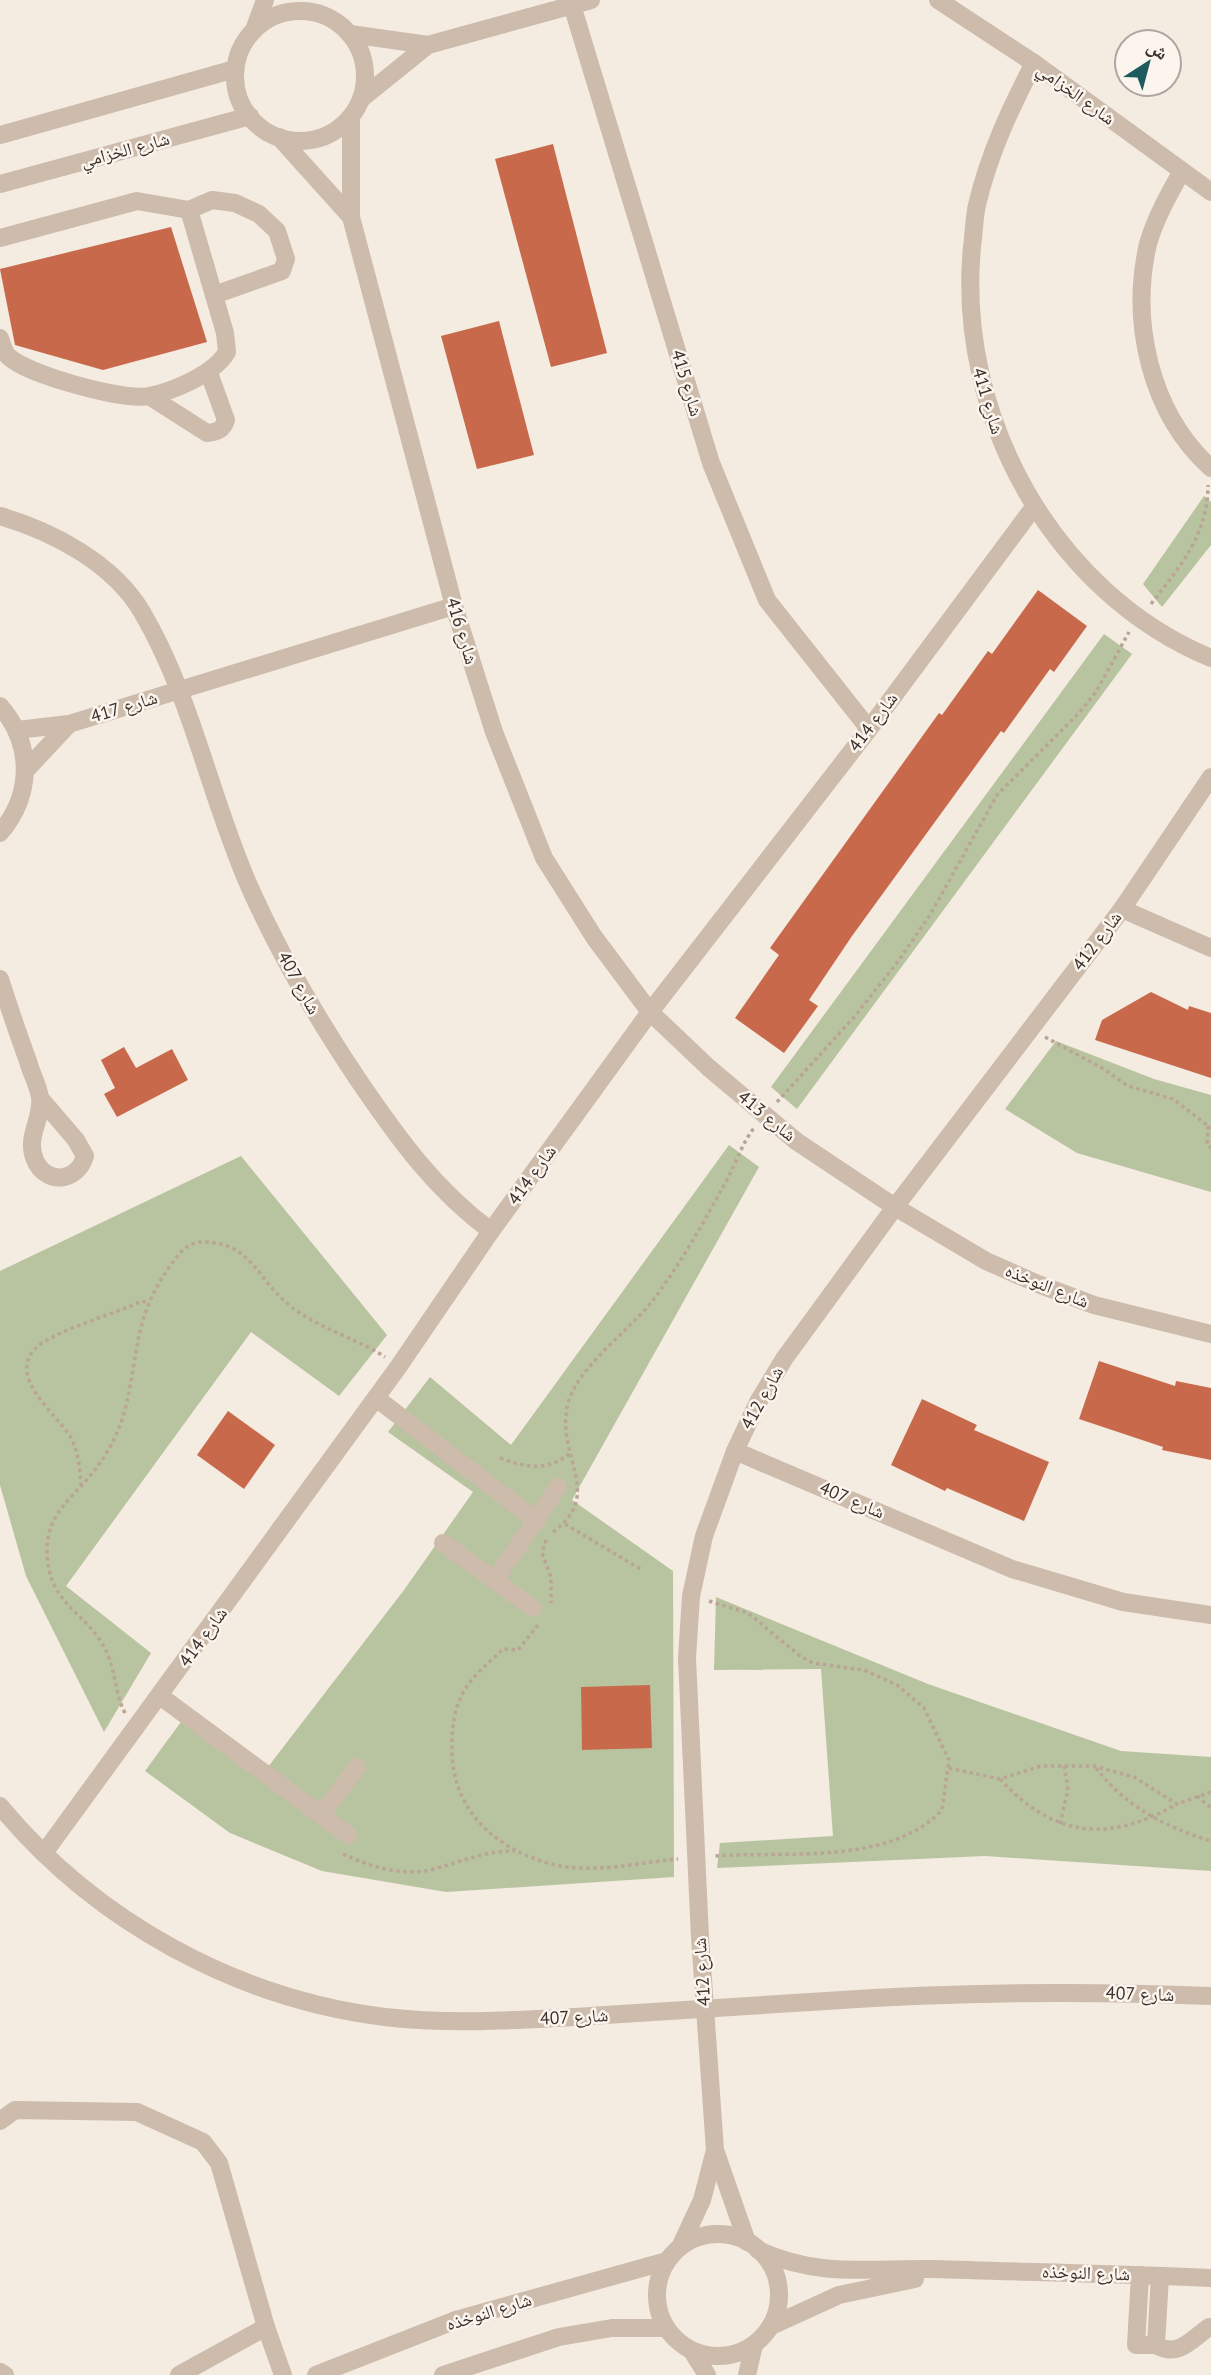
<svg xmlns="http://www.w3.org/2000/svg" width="1211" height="2375" font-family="'PT Sans','Noto Naskh Arabic',sans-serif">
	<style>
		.green { fill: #b8c4a0 }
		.building { fill: #c8694b }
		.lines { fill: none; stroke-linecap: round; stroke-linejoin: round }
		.path { stroke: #b9a596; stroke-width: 3.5; stroke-dasharray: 3.5 3.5; stroke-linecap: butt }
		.minor { stroke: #cdbbac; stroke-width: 18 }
		.labels { text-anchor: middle; stroke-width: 5; stroke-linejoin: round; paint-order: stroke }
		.street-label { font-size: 18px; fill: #3b302b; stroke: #fbf5ee }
	</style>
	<rect width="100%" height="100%" fill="#f4ebe1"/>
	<g class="green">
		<path d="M1204 496 1211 502V545L1162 607 1143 584Z"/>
		<path d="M1104 634 1132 654 797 1109 771 1087Z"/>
		<path d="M1056 1041 1154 1079 1211 1095V1192L1077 1153 1005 1109Z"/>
		<path d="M729 1145 759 1167 572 1500 673 1571 674 1877 446 1892 322 1871 230 1833 145 1771 189 1711 268 1767 404 1590 473 1492 388 1432 430 1377 511 1445Z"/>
		<path d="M241 1156 387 1335 339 1396 251 1332 66 1586 151 1653 104 1732 26 1576 0 1485V1271Z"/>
		<path d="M716 1597 928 1684 1121 1751 1211 1757V1871L985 1856 717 1868 720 1843 833 1836 821 1669 714 1670Z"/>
	</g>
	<g class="building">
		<path d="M553 144 607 353 551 367 495 159Z"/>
		<path d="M171 227 207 342 103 370 15 345 0 269Z"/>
		<path d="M499 321 534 455 477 469 441 336Z"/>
		<path d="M1038 590 1087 626 1054 672 1050 669 1004 733 1001 731 852 936 809 1000 818 1006 784 1053 735 1018 779 955 770 948 939 713 942 715 988 651 992 654Z"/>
		<path d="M1151 992 1188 1010 1189 1006 1211 1013V1078L1095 1040 1102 1020Z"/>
		<path d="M124 1047 136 1068 172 1049 188 1080 117 1117 104 1094 115 1088 101 1060Z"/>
		<path d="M1099 1361 1175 1386 1176 1381 1211 1388V1460L1162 1450 1163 1447 1079 1419Z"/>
		<path d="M922 1399 977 1425 974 1430 1049 1462 1024 1521 947 1488 945 1491 891 1465Z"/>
		<path d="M228 1411 275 1445 244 1489 197 1455Z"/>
		<path d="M650 1685 652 1748 582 1750 581 1687Z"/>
	</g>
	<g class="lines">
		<g class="path">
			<path d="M1151 604C1180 567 1208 534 1208 485"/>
			<path d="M1045 1037 1102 1068 1128 1086 1173 1099 1211 1128"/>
			<path d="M777 1102 855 1016 896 964 930 915 997 795 1078 714 1096 692 1129 632"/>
			<path d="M1208 1126 1207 1144 1211 1148"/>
			<path d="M500 1458C525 1467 546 1472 569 1454"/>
			<path d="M81 1486C80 1470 79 1453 71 1438 56 1412 0 1373 42 1343 74 1324 109 1316 142 1301L149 1303"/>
			<path d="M565 1524 642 1570"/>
			<path d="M553 1532C607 1493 552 1454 569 1400 581 1364 630 1330 654 1299 683 1260 706 1218 729 1176 737 1160 743 1142 754 1128"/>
			<path d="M546 1540 542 1553 551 1577V1603"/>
			<path d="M709 1601 748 1613 800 1656 813 1663 864 1670 897 1685 924 1708 949 1760 942 1810C890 1866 783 1851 714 1856"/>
			<path d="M538 1625 518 1650 503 1649C489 1663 469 1678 461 1697 453 1713 452 1731 452 1749 452 1814 501 1854 561 1866 598 1873 642 1862 678 1859"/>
			<path d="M125 1713C115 1694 116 1673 107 1653 88 1611 48 1607 47 1551 46 1512 77 1495 97 1467 110 1450 119 1431 125 1410 139 1354 133 1318 170 1266 179 1254 186 1242 203 1242 251 1242 257 1279 288 1304 318 1329 354 1337 385 1357"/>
			<path d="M949 1768 1000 1779 1041 1766H1094L1134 1777 1177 1804 1211 1792"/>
			<path d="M1096 1768C1125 1806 1165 1827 1211 1841"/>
			<path d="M1000 1779C1054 1838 1109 1843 1177 1804"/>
			<path d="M1197 1796 1211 1808"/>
			<path d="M1060 1824 1068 1790 1064 1764"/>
			<path d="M343 1854C371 1867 403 1877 434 1869 464 1861 483 1851 515 1851"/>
		</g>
		<g class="minor">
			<path d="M938 0 1034 63 1211 192"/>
			<path d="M572 5 711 463 767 600 869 729"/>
			<circle cx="300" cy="76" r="65"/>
			<path d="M254 30 265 0"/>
			<path d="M350 34 428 45"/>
			<path d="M1034 63C1010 109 989 154 977 205 974 218 974 233 972 247 956 415 1052 592 1211 658"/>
			<path d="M361 99 428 45 591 0"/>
			<path d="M351 117V217L454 606 494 732 544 858 594 937 650 1012 709 1068 796 1141 895 1207 986 1261 1038 1284 1094 1305 1211 1334"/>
			<path d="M0 135 235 69"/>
			<path d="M279 137 351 217"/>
			<path d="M1182 171C1169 194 1155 219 1148 244 1130 322 1150 413 1211 468"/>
			<path d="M0 184 250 116"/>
			<path d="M0 238 137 201 189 210 212 200 235 203 259 214 277 231 286 259 282 271 214 295"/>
			<path d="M0 338C2 344 4 353 9 357 29 375 123 401 149 396 174 391 214 374 227 352L225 333 189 210"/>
			<path d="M149 396 207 433C217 432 223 430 226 420L209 373"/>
			<path d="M0 516C52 531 113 563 142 612 192 697 210 798 250 888 280 955 318 1020 359 1081 398 1138 435 1190 491 1231"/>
			<path d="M0 706C33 744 33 794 0 833"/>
			<path d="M17 730 69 724 454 606"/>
			<path d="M26 770 69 724"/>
			<path d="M1122 909 1211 948"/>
			<path d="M0 979C9 1007 18 1034 28 1061 31 1073 38 1085 40 1097 43 1120 25 1136 35 1160 46 1185 77 1183 85 1156L76 1140 40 1098"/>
			<path d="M376 1398 537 1521"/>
			<path d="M735 1451 1012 1569 1123 1602 1211 1615"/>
			<path d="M443 1543 533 1608"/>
			<path d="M495 1580 558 1487"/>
			<path d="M160 1696 348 1835"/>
			<path d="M0 1806C95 1921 237 1999 385 2017 453 2025 521 2020 590 2016 669 2011 748 2006 826 2001 955 1992 1082 1991 1211 1996"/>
			<path d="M321 1815 357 1767"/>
			<path d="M44 1853 399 1366 491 1231 650 1012 869 729 1034 507"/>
			<path d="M0 2121 15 2110 137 2112 203 2142 219 2163 266 2327 283 2375"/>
			<circle cx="718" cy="2295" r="61"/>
			<path d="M747 2242 715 2150 700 1937 687 1658 691 1596 704 1536 735 1451 758 1402 784 1359 895 1207 1122 909 1211 777"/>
			<path d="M681 2245 702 2200 715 2150"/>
			<path d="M758 2250C819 2278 868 2268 932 2269 1025 2272 1118 2274 1211 2278"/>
			<path d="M1140 2275 1136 2345H1156"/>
			<path d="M1160 2276 1156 2345C1178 2358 1191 2340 1209 2327"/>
			<path d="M771 2326 839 2295 915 2279"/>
			<path d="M692 2351 707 2375"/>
			<path d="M0 2372 5 2375"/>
			<path d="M179 2375 266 2327"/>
			<path d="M316 2375 456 2320 667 2261"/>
			<path d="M443 2375 559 2337 612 2328H666"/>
			<path d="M747 2375 754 2345"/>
		</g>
	</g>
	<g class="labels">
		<g class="street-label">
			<text transform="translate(1076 94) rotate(36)" y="6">شارع الخزامي</text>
			<text transform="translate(125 150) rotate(-15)" y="6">شارع الخزامي</text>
			<text transform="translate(687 383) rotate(73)" y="6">شارع 415</text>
			<text transform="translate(988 401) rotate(73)" y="6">شارع 411</text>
			<text transform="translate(462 631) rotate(73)" y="6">شارع 416</text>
			<text transform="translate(124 707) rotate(-17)" y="6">شارع 417</text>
			<text transform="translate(873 722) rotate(-53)" y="6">شارع 414</text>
			<text transform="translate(1097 941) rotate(-53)" y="6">شارع 412</text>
			<text transform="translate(299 983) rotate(61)" y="6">شارع 407</text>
			<text transform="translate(767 1116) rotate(39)" y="6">شارع 413</text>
			<text transform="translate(532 1175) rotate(-54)" y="6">شارع 414</text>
			<text transform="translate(1047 1286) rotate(22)" y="6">شارع النوخذه</text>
			<text transform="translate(762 1398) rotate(-61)" y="6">شارع 412</text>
			<text transform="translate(852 1500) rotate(23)" y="6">شارع 407</text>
			<text transform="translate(203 1637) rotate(-54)" y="6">شارع 414</text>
			<text transform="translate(702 1972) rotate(-94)" y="6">شارع 412</text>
			<text transform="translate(1140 1994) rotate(2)" y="6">شارع 407</text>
			<text transform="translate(574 2017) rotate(-3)" y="6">شارع 407</text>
			<text transform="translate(1086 2273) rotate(2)" y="6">شارع النوخذه</text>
			<text transform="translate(489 2312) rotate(-17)" y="6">شارع النوخذه</text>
		</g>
	</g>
	<g transform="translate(1148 63) rotate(36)"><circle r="33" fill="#fbf5ee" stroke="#aea6a0" stroke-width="2"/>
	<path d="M0-5L12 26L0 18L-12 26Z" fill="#1f5a5e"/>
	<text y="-10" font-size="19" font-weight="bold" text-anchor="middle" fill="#3b302b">ش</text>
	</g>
</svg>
